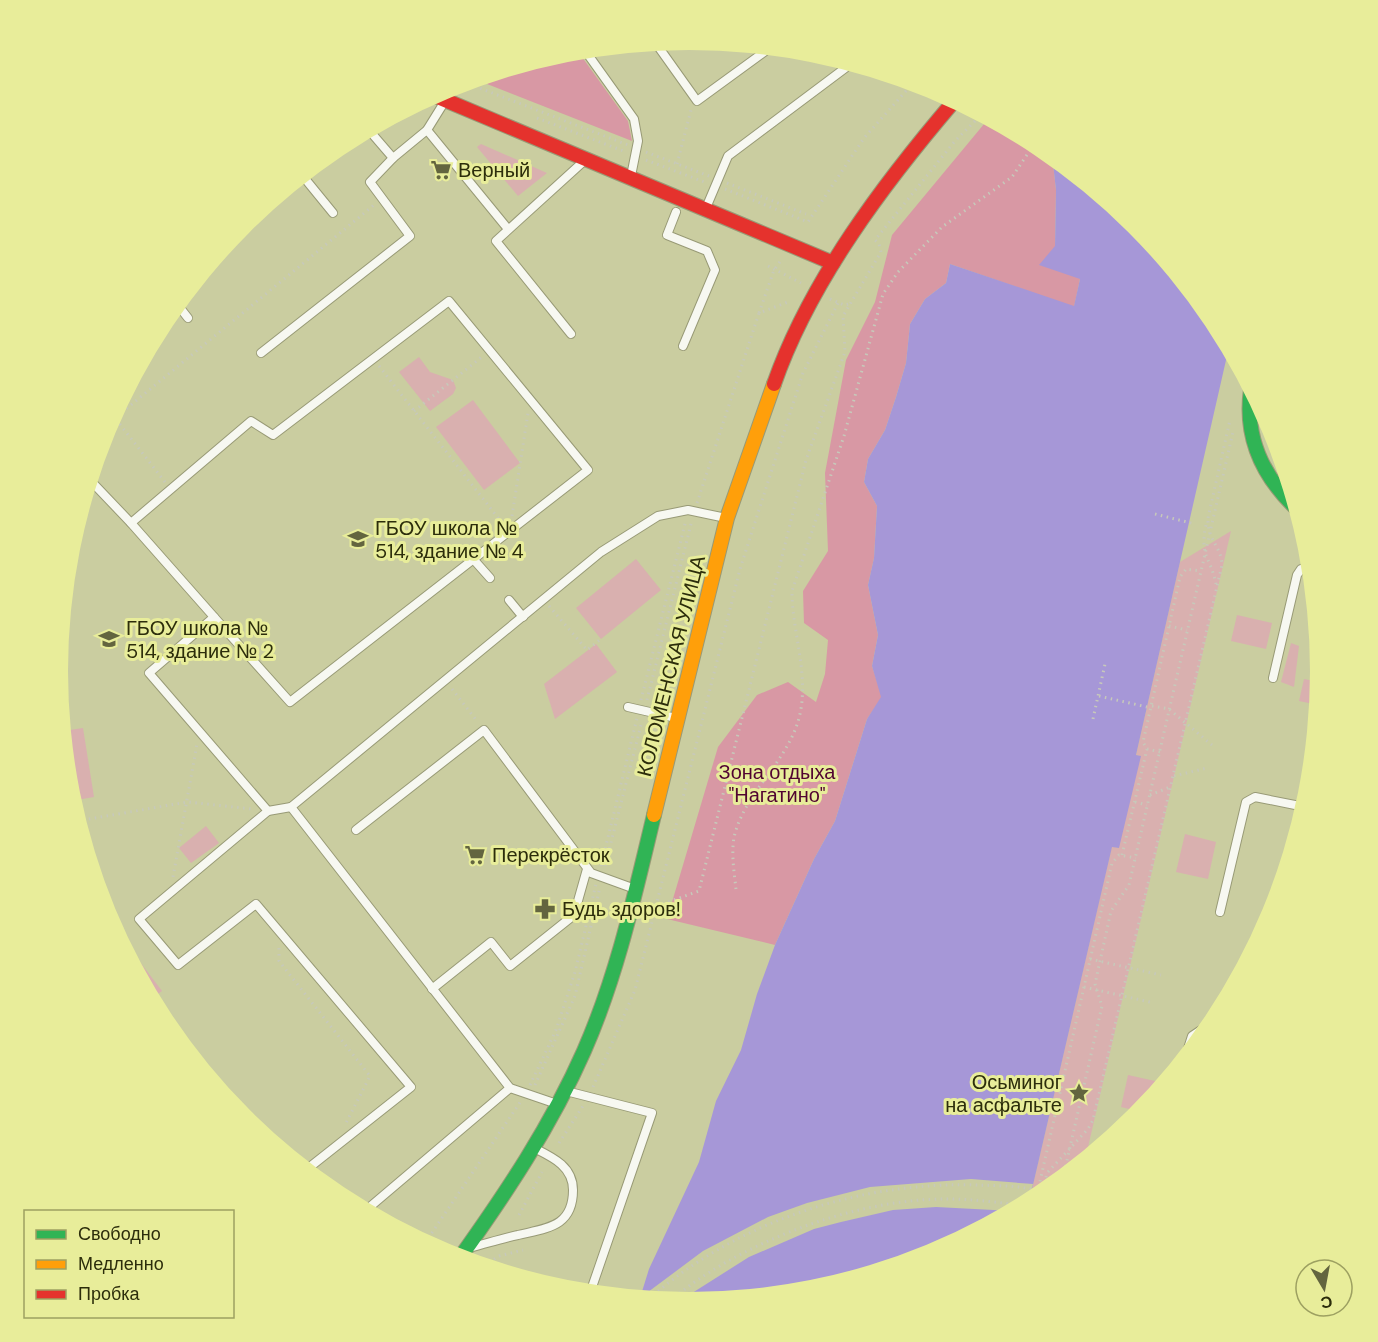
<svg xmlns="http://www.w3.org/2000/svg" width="1378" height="1342" font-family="'DM Sans',sans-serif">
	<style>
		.green { fill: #d9b0af }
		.forest { fill: #d898a4 }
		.water { fill: #a697d7 }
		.pier { fill: #cacda0 }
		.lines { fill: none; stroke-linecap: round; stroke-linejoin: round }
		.lane-casing { stroke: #989a76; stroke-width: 10 }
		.fast-casing { stroke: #989a76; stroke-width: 16 }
		.slow-casing { stroke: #989a76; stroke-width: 16 }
		.jam-casing { stroke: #989a76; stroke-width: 16 }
		.path { stroke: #c7c9ba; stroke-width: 3; stroke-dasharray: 1.5 4.5; stroke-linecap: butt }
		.lane { stroke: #f7f8f1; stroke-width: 8 }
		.fast { stroke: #30b455; stroke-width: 14 }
		.slow { stroke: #ff9f0a; stroke-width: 14 }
		.jam { stroke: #e5322d; stroke-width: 14 }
		.labels { text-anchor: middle; stroke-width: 6; stroke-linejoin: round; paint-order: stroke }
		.poi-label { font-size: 20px; fill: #2c2d0b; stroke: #e8ed9a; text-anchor: start }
		.street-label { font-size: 20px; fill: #2c2d0b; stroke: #e8ed9a }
		.park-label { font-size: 20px; fill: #510431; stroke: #e8ed9a }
	</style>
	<rect width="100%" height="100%" fill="#cacda0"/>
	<g class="green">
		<path d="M481 144 547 173 518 196 477 147Z"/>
		<path d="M419 357 430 372 453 380 456 388 453 394 430 411 399 372Z"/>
		<path d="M473 400 520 463 484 490 436 427Z"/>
		<path d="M1231 531 1085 1160 1029 1202 1112 846 1118 848 1140 756 1136 755 1180 562Z"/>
		<path d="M636 559 661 590 601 639 576 608Z"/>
		<path d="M1237 615 1272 623 1266 649 1231 641Z"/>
		<path d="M1291 643 1299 646 1294 687 1281 682Z"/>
		<path d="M596 644 617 672 555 719 544 684Z"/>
		<path d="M1304 679 1320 682 1318 705 1299 701Z"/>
		<path d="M83 728 94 797 71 801 63 731Z"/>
		<path d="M206 826 219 843 191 863 179 848Z"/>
		<path d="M1185 834 1216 842 1208 879 1176 872Z"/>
		<path d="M124 941 162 991 151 999 121 943Z"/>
		<path d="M1128 1075 1164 1083 1141 1112 1121 1107Z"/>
	</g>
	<g class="forest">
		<path d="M577 50 628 121 632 141 487 84 502 70Z"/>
		<path d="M989 118 1040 146 1052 155 1056 190 1055 246 1080 279 1074 307 950 264 946 283 925 299 910 324 906 363 896 397 885 430 868 459 864 482 877 506 874 558 868 585 878 635 872 666 882 697 867 719 835 821 814 859 775 945 667 919 718 747 757 695 788 682 816 702 825 674 828 640 804 623 803 591 828 551 825 473 846 360 875 302 892 235Z"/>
	</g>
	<path class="water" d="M1052 155 1136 224 1215 320 1229 347 1136 755 1141 756 1119 848 1112 847 1029 1202 931 1255 812 1291 689 1303 640 1298 649 1269 699 1162 716 1101 741 1050 757 994 775 945 814 859 835 821 867 719 881 697 872 666 878 635 868 585 874 558 877 506 864 482 868 459 885 430 896 397 906 363 910 324 925 299 946 283 950 264 1074 306 1080 279 1039 265 1055 246 1056 190Z"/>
	<path class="pier" d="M971 1179 1033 1184 1029 1202 1013 1211 936 1207 893 1210 841 1222 814 1229 749 1257 678 1302 640 1298 703 1251 768 1217 807 1203 870 1187Z"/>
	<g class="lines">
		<g class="lane-casing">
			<g id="lane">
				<path d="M655 42 697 101 771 47"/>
				<path d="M584 49 634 119 638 141 631 176"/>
				<path d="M442 95 458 84"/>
				<path d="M368 129 393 158"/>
				<path d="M427 130 508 229"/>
				<path d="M302 175 333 213"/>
				<path d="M706 208 728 156 852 63"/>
				<path d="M676 212 667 235 707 251 715 270 683 346"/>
				<path d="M177 304 188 318"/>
				<path d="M571 334 496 241 584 161"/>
				<path d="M261 353 410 236 370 182 393 158 427 130 445 101"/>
				<path d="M90 480 131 523 214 617 149 673 268 811"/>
				<path d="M131 523 251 421 273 435 449 301 588 470 290 702 214 617"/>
				<path d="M474 560 490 578"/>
				<path d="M509 600 523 617"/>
				<path d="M1273 678 1297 575 1301 569 1311 566"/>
				<path d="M628 707 676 718"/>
				<path d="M291 807 510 1088 557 1104"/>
				<path d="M356 830 484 730 591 873 635 889"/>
				<path d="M1220 912 1246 802 1255 797 1305 807"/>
				<path d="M432 989 491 942 510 966 574 915 587 869"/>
				<path d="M1185 1058 1192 1036 1201 1030 1208 1031"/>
				<path d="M566 1091 652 1113 590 1293"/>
				<path d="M306 1170 411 1087 256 904 178 965 139 919 268 811 291 807 601 552 658 516 688 510 726 518"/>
				<path d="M365 1211 510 1088"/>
				<path d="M473 1247C488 1243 503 1238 518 1235 547 1228 573 1227 573 1190 573 1166 552 1157 534 1148"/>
			</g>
		</g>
		<g class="fast-casing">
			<g id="fast">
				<path d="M1251 389C1244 437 1262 476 1297 509"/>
				<path d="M459 1259C506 1193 551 1126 584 1051 617 976 635 894 654 815"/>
			</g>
		</g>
		<g class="slow-casing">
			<path id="slow" d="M654 815 727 518 774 384"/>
		</g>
		<g class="jam-casing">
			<g id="jam">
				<path d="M433 95 833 263"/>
				<path d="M774 384C810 281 884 183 955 100"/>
			</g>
		</g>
		<g class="path">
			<path d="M469 84 628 145"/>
			<path d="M537 118 626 152"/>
			<path d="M646 152 709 176"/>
			<path d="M646 160 707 183"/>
			<path d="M677 164 691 110"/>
			<path d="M727 183 806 214"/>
			<path d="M725 189 808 222 864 138 914 82"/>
			<path d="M768 266 801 283"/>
			<path d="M830 299 844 305 849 304"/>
			<path d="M759 313 774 270 782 259"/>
			<path d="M379 366 502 523"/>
			<path d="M414 411 483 356"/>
			<path d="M165 482 115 418 374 205"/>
			<path d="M697 503 759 313 788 302"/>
			<path d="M1155 514 1195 524"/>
			<path d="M512 516 528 413"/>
			<path d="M1208 518 1230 420"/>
			<path d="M1206 525C1199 556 1211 558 1216 584"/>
			<path d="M549 606 587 650 601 639"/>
			<path d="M1169 626 1187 630"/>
			<path d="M452 689 477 721"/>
			<path d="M1099 696 1147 707"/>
			<path d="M641 700 686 520"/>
			<path d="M647 700 692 520"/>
			<path d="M1152 706 1169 709 1212 745"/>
			<path d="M1093 719 1105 664"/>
			<path d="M1160 752 1147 749 1143 742 1180 577 1186 569 1201 571"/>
			<path d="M1174 776 1207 768"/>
			<path d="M1150 795 1170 787"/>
			<path d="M1135 802 1147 805"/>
			<path d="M77 821 188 802 252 809"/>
			<path d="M1122 855 1147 749"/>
			<path d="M601 866 637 718"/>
			<path d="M605 866 642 721"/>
			<path d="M173 877 197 744"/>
			<path d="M736 889C734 871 730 847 736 830 749 789 788 760 799 718 810 676 792 633 792 591L844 436 883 294 898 272 942 227 1012 177 1035 143"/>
			<path d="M657 906 699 891 806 460 845 352 843 316 881 252 879 244 875 240 955 141 982 114"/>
			<path d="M279 948V961L370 1076 346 1123"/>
			<path d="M1090 959 1161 975"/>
			<path d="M1084 987 1154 1003"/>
			<path d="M530 1085 556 1030 575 972 596 884"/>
			<path d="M535 1085 575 996 600 887"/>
			<path d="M593 1087 635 990 740 569 803 373 838 303"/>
			<path d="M559 1143 583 1106"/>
			<path d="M1063 1178 1102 1006 1095 984 1111 911 1129 885 1233 432"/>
			<path d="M1042 1195 1047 1173 1088 1129 1093 1120 1222 565C1222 548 1207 539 1208 519"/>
			<path d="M1036 1199 1112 863 1119 855 1136 858"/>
			<path d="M519 1215 542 1172"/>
			<path d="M425 1243 521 1101"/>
			<path d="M484 1266 499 1256 523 1250"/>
			<path d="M649 1299C737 1221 862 1181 979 1185 998 1186 1019 1185 1038 1191"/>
			<path d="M670 1301C738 1243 855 1199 945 1199 972 1199 997 1202 1023 1206"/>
		</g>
		<use href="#lane" class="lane"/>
		<use href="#fast" class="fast"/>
		<use href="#slow" class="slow"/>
		<use href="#jam" class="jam"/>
	</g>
	<defs>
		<g id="supermarket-bare" transform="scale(1.62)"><path d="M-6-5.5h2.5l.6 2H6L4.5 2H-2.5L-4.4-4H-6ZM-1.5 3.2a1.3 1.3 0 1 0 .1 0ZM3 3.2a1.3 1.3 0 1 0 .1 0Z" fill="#63653f" stroke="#e8ed9a" stroke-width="2.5" paint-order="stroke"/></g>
		<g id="school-bare" transform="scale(1.62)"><path d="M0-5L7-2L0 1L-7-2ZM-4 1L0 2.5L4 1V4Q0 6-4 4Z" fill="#63653f" stroke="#e8ed9a" stroke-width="2.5" paint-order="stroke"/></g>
		<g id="pharmacy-bare" transform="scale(1.62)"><path d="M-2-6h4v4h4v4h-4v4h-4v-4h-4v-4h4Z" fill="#63653f" stroke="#e8ed9a" stroke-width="2.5" paint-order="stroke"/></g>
		<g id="sight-bare" transform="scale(1.62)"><path d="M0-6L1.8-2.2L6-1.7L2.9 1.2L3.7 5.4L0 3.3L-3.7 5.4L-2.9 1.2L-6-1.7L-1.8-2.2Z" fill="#63653f" stroke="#e8ed9a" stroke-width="2.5" paint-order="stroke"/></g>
	</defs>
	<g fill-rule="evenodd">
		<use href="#supermarket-bare" x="441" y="170"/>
		<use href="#school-bare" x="358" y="539"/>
		<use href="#school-bare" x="109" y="639"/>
		<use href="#supermarket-bare" x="475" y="855"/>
		<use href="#pharmacy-bare" x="545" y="909"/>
		<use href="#sight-bare" x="1079" y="1093"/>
	</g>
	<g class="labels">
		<g class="poi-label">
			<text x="458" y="177">Верный</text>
			<text x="375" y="535">ГБОУ школа №<tspan x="375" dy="23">514, здание № 4</tspan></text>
			<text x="126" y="635">ГБОУ школа №<tspan x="126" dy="23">514, здание № 2</tspan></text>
			<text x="492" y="862">Перекрёсток</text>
			<text x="562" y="916">Будь здоров!</text>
			<text x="1062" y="1089" text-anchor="end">Осьминог<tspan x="1062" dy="23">на асфальте</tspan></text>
		</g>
		<g class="street-label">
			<text transform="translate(671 666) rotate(-76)" y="7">КОЛОМЕНСКАЯ УЛИЦА</text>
		</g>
		<g class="park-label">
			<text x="777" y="779">Зона отдыха<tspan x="777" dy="23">"Нагатино"</tspan></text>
		</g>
	</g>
	<path d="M0 0H1378V1342H0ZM68 671a621 621 0 1 1 1242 0a621 621 0 1 1-1242 0Z" fill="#e8ed9a" fill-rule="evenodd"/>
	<rect x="24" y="1210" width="210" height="108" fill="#e8ed9a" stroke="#9da061" stroke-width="1.5"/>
	<rect x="36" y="1230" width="30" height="9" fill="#30b455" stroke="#9da061" stroke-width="1.5"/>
	<text x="78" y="1240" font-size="18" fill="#2c2d0b">Свободно</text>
	<rect x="36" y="1260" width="30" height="9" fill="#ff9f0a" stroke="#9da061" stroke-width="1.5"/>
	<text x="78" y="1270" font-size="18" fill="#2c2d0b">Медленно</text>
	<rect x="36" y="1290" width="30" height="9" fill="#e5322d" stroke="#9da061" stroke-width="1.5"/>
	<text x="78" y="1300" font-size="18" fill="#2c2d0b">Пробка</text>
	<g transform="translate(1324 1288) rotate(170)"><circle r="28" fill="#e8ed9a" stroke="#9da061" stroke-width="1.5"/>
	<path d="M0-4.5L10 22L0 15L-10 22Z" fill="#63653f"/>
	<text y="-9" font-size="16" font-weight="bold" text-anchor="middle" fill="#2c2d0b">С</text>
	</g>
</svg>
